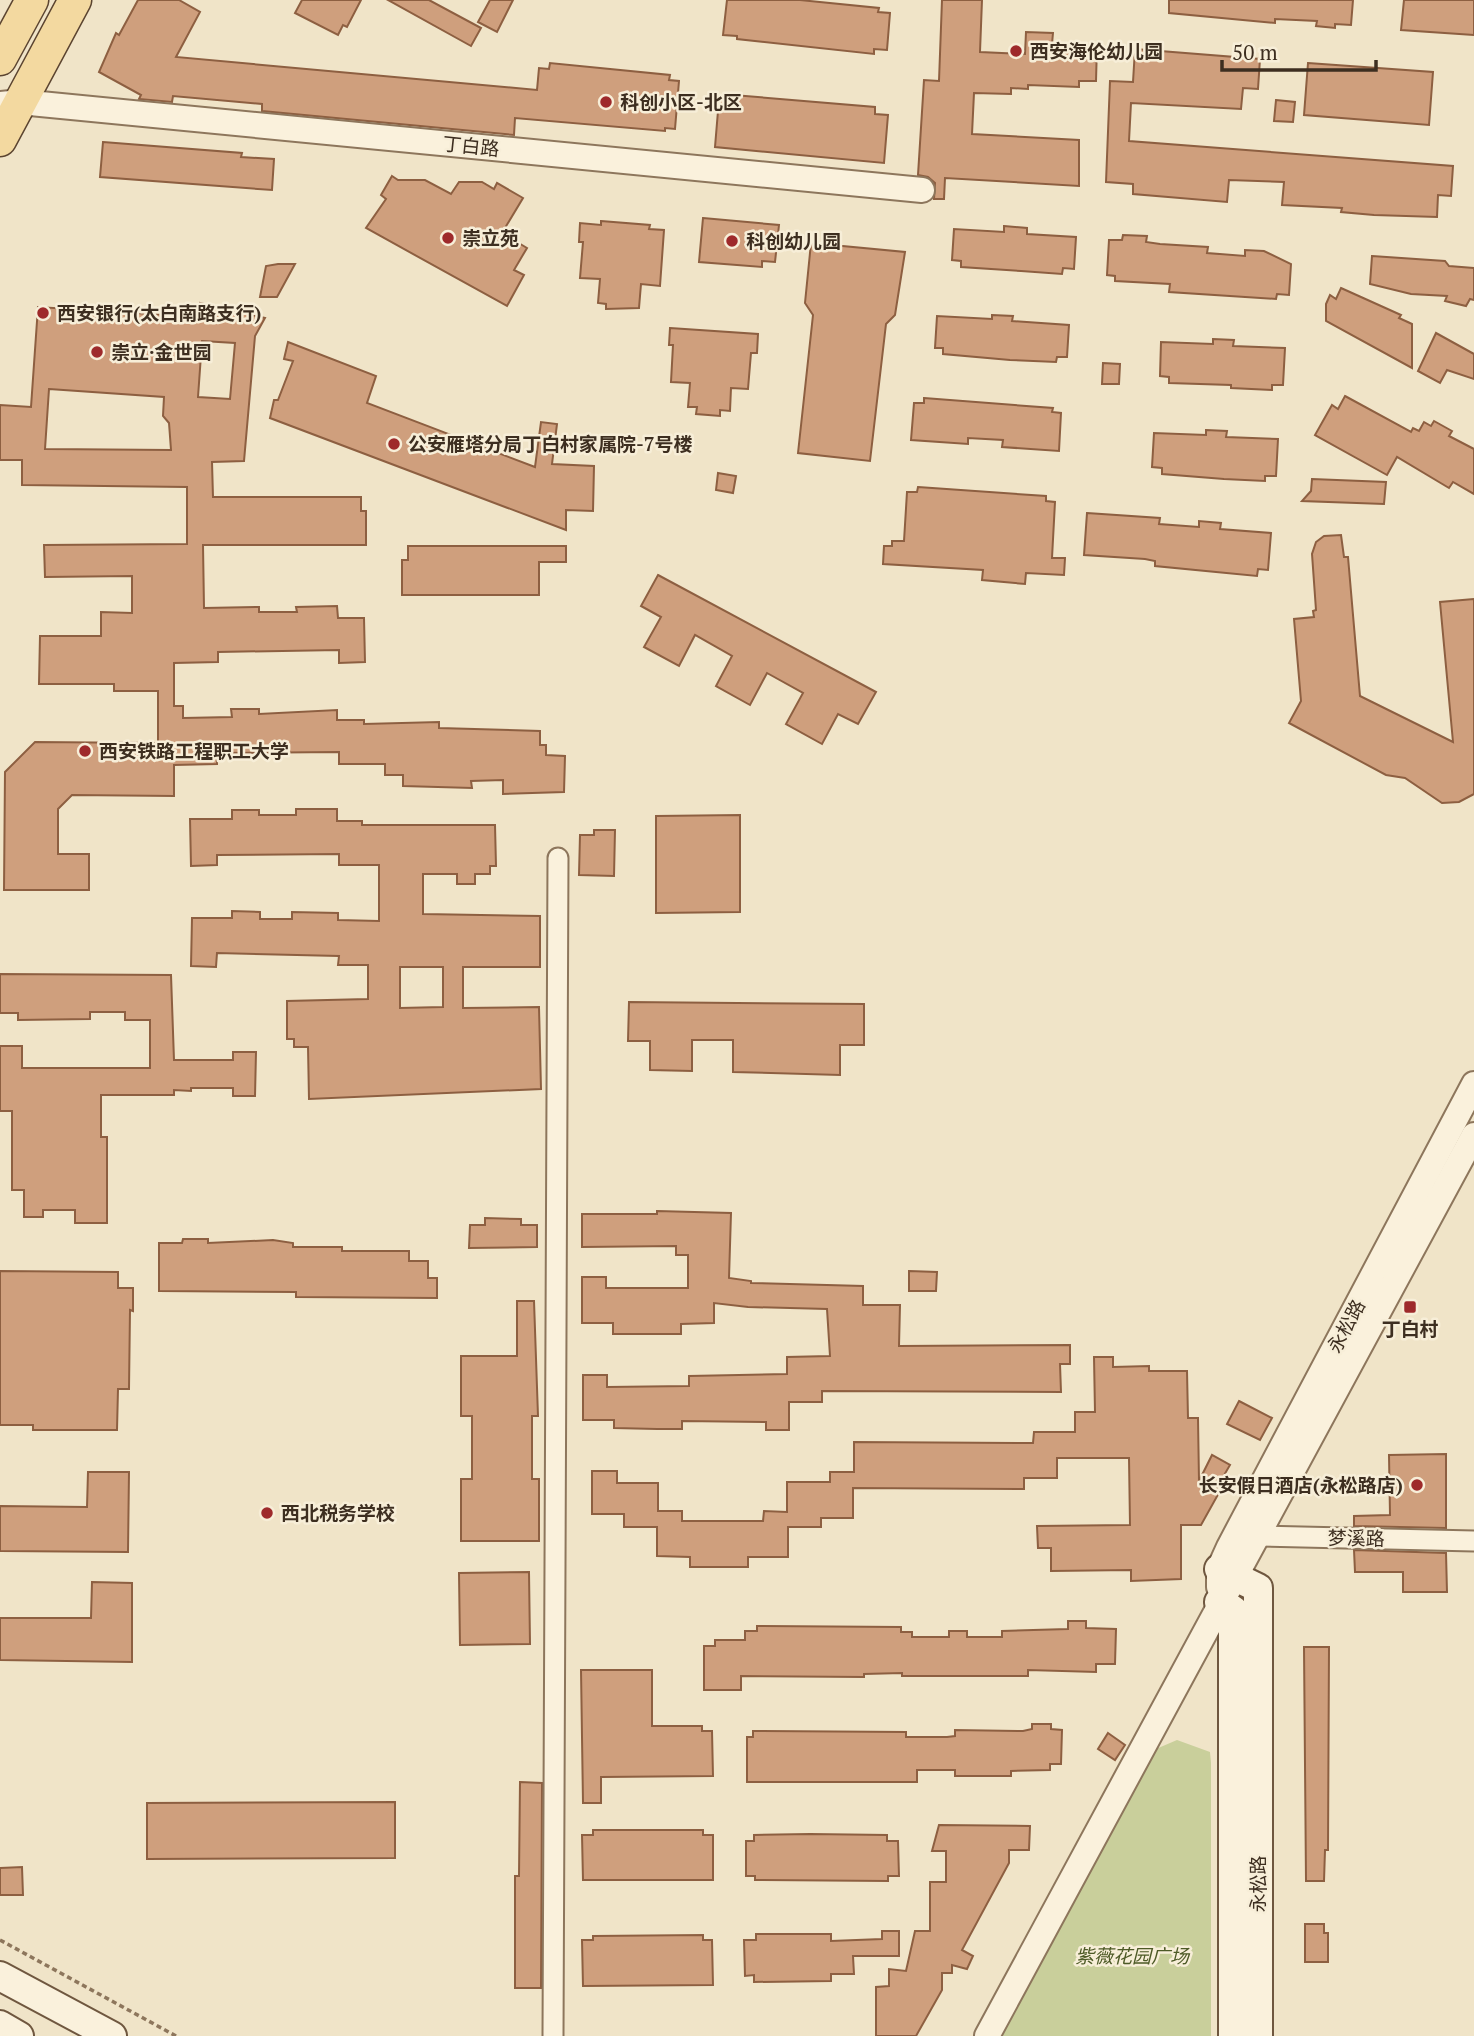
<svg xmlns="http://www.w3.org/2000/svg" width="1474" height="2036" font-family="'PT Serif','Noto Sans SC',serif">
	<style>
		.green { fill: #c9cf9b }
		.building { fill: #cf9f7d; stroke: #8d5f41; stroke-width: 2; fill-rule: evenodd }
		.lines { fill: none; stroke-linecap: round; stroke-linejoin: round }
		.minor-casing { stroke: #8d765c; stroke-width: 23 }
		.tertiary-casing { stroke: #8d765c; stroke-width: 28 }
		.secondary-casing { stroke: #6f573f; stroke-width: 32 }
		.primary-casing { stroke: #5b4430; stroke-width: 35 }
		.path { stroke: #8d765c; stroke-width: 3.5; stroke-dasharray: 5 3.5; stroke-linecap: butt }
		.minor { stroke: #faf1dc; stroke-width: 19 }
		.tertiary { stroke: #faf1dc; stroke-width: 24 }
		.secondary { stroke: #faf1dc; stroke-width: 28 }
		.primary { stroke: #f3d9a0; stroke-width: 32 }
		.poi-dot { fill: #9e2a2b; stroke: #f7eed8; stroke-width: 2.5 }
		.labels { text-anchor: middle; stroke-width: 5; stroke-linejoin: round; paint-order: stroke }
		.poi-label { font-size: 19px; font-weight: bold; fill: #3d2e20; stroke: #f7eed8; text-anchor: start }
		.street-label { font-size: 19px; fill: #3d2e20; stroke: #f7eed8 }
		.park-label { font-size: 19px; font-style: italic; fill: #4d5a26; stroke: #f7eed8 }
	</style>
	<rect width="100%" height="100%" fill="#f0e4c8"/>
	<path class="green" d="M1177 1740 1210 1752 1211 1763V2036H1000L1142 1771 1156 1749Z"/>
	<g class="building">
		<path d="M138 0H179L200 12 176 57 537 90 539 68 549 69 550 63 670 75 669 80 679 81 675 129 665 128V131L515 118 514 135 262 111V104L173 96 172 102 139 99 141 95 99 72 116 33 119 35Z"/>
		<path d="M302 0H361L347 27 343 25 338 35 295 13Z"/>
		<path d="M388 0H429L481 28 471 46Z"/>
		<path d="M490 0H513L497 32 478 22Z"/>
		<path d="M727 0H800L879 8 878 12 890 13 887 50 874 49V54L737 39V36L723 35Z"/>
		<path d="M942 0H982L980 52 1025 54 1026 32 1053 33 1052 44 1097 45 1096 81H1079V87L1028 85V89L1011 88V94L974 93 972 134 1079 140V186L945 178 944 199H934L935 183 928 177 918 175 924 80 939 81Z"/>
		<path d="M1169 0H1353L1351 25 1335 24V28L1316 26 1317 21 1275 19V23L1169 13Z"/>
		<path d="M1404 0H1474V35L1401 30Z"/>
		<path d="M1135 49 1260 59 1258 89 1243 88 1241 109 1131 103 1129 141 1453 166 1451 196 1438 195 1437 217 1374 215 1341 212 1342 208 1282 205 1284 182 1229 180 1227 202 1133 194V184L1106 182 1110 81 1133 82Z"/>
		<path d="M1308 63 1433 72 1429 125 1304 115Z"/>
		<path d="M733 95 875 107V114L888 115 884 163 715 147 719 99 733 100Z"/>
		<path d="M1276 100 1295 102 1293 122 1274 121Z"/>
		<path d="M103 142 242 153 241 157 274 159 272 190 100 177Z"/>
		<path d="M392 176 398 180H425L451 194 459 182H482L494 189 497 183 523 198 502 233 527 248 514 270 524 275 507 306 366 228 386 199 381 195Z"/>
		<path d="M703 218 779 225 775 262 762 261V267L699 262Z"/>
		<path d="M601 221 650 225 649 229 664 230 660 286 641 284 639 308 606 309V304L598 303 600 279 580 278 583 242H579L580 223 601 225Z"/>
		<path d="M1004 226 1027 228V234L1076 237 1074 269 1063 268 1062 274 1021 271 961 267V261L952 260 954 229 1004 232Z"/>
		<path d="M1123 235 1147 236 1146 242 1160 244 1208 247 1207 253 1245 256V250L1264 251 1291 264 1289 295 1277 294 1276 299 1169 292 1170 284 1115 281V276L1107 275 1109 240H1122Z"/>
		<path d="M811 243 905 252 895 315 886 324 870 461 798 453 813 315 805 303Z"/>
		<path d="M1372 256 1445 261 1449 266 1474 268V300L1470 299 1466 306 1445 301 1447 296 1411 294 1370 284Z"/>
		<path d="M278 264H295L277 297H260L266 266Z"/>
		<path d="M1341 288 1401 315 1399 318 1412 324V368L1326 321V304L1330 295 1336 299Z"/>
		<path d="M200 303 265 318 255 336 244 461 212 462 213 497H361V511H366V545H203L204 608 259 607V612H297L296 607 337 606 338 618H364L365 662 339 663V650L218 652V662L174 663V706H183V718L232 717 231 709H259V714L337 710V720H364V724L439 722V728L540 731V745H546V755L565 756 564 792 503 794V780L471 781 472 788 403 786V775H385V764H339V752L217 753V764L174 765V796L72 795 58 809V854H89V890H4L5 772 35 742 158 743V691H114V684H39L40 636H101V612L132 613V576L45 577 44 545 187 544V487L22 485V460H0V405L31 407 38 307 199 317ZM202 341 235 343 230 399 198 397ZM49 389 164 397 163 416 169 423 171 450 45 449Z"/>
		<path d="M992 315 1013 316 1012 321 1069 325 1067 357H1057L1056 362 1010 360 943 354V348H935L937 316 992 319Z"/>
		<path d="M670 328 758 334 757 353H751L748 389 731 388 730 411 720 410V416L696 414 697 407H688L690 383 671 382 673 345H669Z"/>
		<path d="M1436 333 1474 354V379L1447 370 1440 383 1418 371Z"/>
		<path d="M1213 339 1234 340 1233 346 1285 348 1283 385H1272V390L1231 388V385L1169 383V377L1160 376 1161 342 1213 344Z"/>
		<path d="M288 342 376 376 367 403 535 467 541 422 557 424 552 464 594 466 593 511 566 510V530L270 418 274 400H278L293 361 284 359Z"/>
		<path d="M1103 363 1120 364 1119 384H1102Z"/>
		<path d="M1345 396 1411 432 1413 428 1419 431 1424 422 1431 426 1434 421 1452 431 1449 436 1474 449V494L1453 482 1449 488 1397 457 1387 475 1315 435 1332 405 1338 409Z"/>
		<path d="M924 398 1053 408 1052 412 1061 413 1059 451 1002 447 1003 440 968 438V444L911 440 914 403H924Z"/>
		<path d="M1206 430 1227 431 1226 437 1278 439 1276 476H1265V481L1224 479 1162 474V468L1152 467 1154 433 1206 435Z"/>
		<path d="M718 473 736 476 733 493 716 490Z"/>
		<path d="M1312 479 1386 482 1384 504 1302 501 1311 491Z"/>
		<path d="M918 487 1046 496V501L1055 502 1052 558H1065L1064 575 1026 573 1025 584 982 580 983 570 883 564 884 546H892V541H904L907 492H917Z"/>
		<path d="M1087 513 1160 518 1159 524 1199 527V521L1221 523 1220 529 1271 533 1268 570 1258 569 1257 576 1216 572 1155 566V561L1145 559 1084 555Z"/>
		<path d="M1341 535 1344 557H1348L1360 696 1453 742 1440 602 1474 599V794L1459 802 1442 803 1405 778 1386 775 1289 723 1301 701 1294 619 1314 617 1313 611 1316 610 1312 554 1316 542 1324 536Z"/>
		<path d="M408 546H566V562H539V595H402V560H408Z"/>
		<path d="M658 575 876 692 858 724 838 714 822 744 786 724 803 693 767 673 750 705 716 686 732 656 695 635 679 666 644 647 661 617 641 606Z"/>
		<path d="M296 809H337V821H362V825H495L496 866H490V874H475V884H457V874H423V914L540 916V967H463V1008L539 1007 541 1089 309 1099 308 1047H294V1039H287V1001L368 999V965H338L339 956 217 953 216 967 191 966 192 918H232V911L260 912V919H292V912L338 913V920L379 921V865H339V854L217 855V865L191 866 190 819H232V810H259V815H296ZM400 967H443V1007L400 1008Z"/>
		<path d="M740 815V912L656 913V816Z"/>
		<path d="M594 830H615L614 876 579 875 580 835H594Z"/>
		<path d="M0 974 171 975 174 1060H233V1052H256L255 1096H233V1088H191V1091L174 1090V1095H101V1137H107V1223H75V1210H43V1217H24V1190H12V1111H0V1046H22V1068H150V1020H125V1012H90V1019L18 1020V1013H0Z"/>
		<path d="M629 1002 864 1004V1045H840V1075L733 1072V1040H692V1071L650 1070V1041H628Z"/>
		<path d="M657 1211 731 1213 729 1278 751 1281V1283L863 1286V1305H900L899 1346 1070 1345V1364H1060L1061 1392 822 1391V1402H789V1430H766V1422L682 1421V1429H657L614 1428V1420H583V1375H607V1387L689 1386V1376L787 1374V1357L830 1356 827 1309 748 1307 714 1303V1323L681 1324V1334H613V1323H582V1277H606V1288H688V1255H676V1246L582 1247V1214H657Z"/>
		<path d="M485 1218 521 1219V1225H537V1247L469 1248 470 1225H485Z"/>
		<path d="M183 1239H208V1243L273 1240 293 1243V1247H342V1251H409V1261H428V1278H437V1298L296 1297V1292L159 1291V1243H182Z"/>
		<path d="M0 1271 118 1272V1288H133V1311L130 1310 129 1389H118L117 1430H33V1425H0Z"/>
		<path d="M909 1271 937 1272 936 1291H909Z"/>
		<path d="M517 1301H534L538 1416H532V1479H539V1541H461V1479H472V1416H461V1356H517Z"/>
		<path d="M1094 1357H1113V1367L1149 1366V1371H1187L1188 1418H1198L1199 1481 1212 1455 1230 1465 1216 1489 1220 1491 1201 1525H1181V1579L1131 1581V1570L1051 1571V1548H1038L1037 1526 1130 1525 1129 1458H1057V1478H1024V1489L853 1488V1518H821V1527H788V1557H748V1567H690V1557L657 1556V1527H624V1514H592V1471H617V1483H658V1511H682V1521H763L764 1511 787 1512V1482H830V1472H854V1442L1033 1443 1034 1432H1075V1412H1095Z"/>
		<path d="M1239 1401 1272 1418 1260 1440 1227 1424Z"/>
		<path d="M1446 1454V1528L1354 1526V1516L1390 1515 1389 1455Z"/>
		<path d="M88 1472H129L128 1552 0 1551V1506L87 1507Z"/>
		<path d="M1354 1550 1446 1553 1447 1592H1403V1572H1355Z"/>
		<path d="M529 1572 530 1644 460 1645 459 1573Z"/>
		<path d="M92 1582 132 1583V1662L0 1660V1618H91Z"/>
		<path d="M1068 1621H1086V1628L1116 1629 1115 1664H1096V1672L1028 1670V1676H902V1673L864 1674V1677L741 1676V1690H704V1646H715V1640H745V1631H757V1626L901 1627V1632H912V1637H949V1631H967V1637H1002V1631L1068 1629Z"/>
		<path d="M1304 1647H1329L1328 1850H1325L1324 1881H1306Z"/>
		<path d="M581 1670H652V1726H702V1731H712L713 1776 601 1777V1803H583Z"/>
		<path d="M1032 1724H1051V1729L1062 1730 1061 1764H1050V1770L1011 1771V1776H955V1770H917V1782H747V1737H753V1731L906 1732V1737H947L955 1736V1730L1023 1731 1032 1729Z"/>
		<path d="M1108 1733 1125 1745 1115 1760 1098 1749Z"/>
		<path d="M520 1782 542 1783 541 1988H515V1876H519Z"/>
		<path d="M395 1802V1858L147 1859V1803Z"/>
		<path d="M939 1825 1030 1826 1029 1850H1009V1863L962 1950 973 1956 967 1969 952 1965V1973H942V1990L916 2036H876V1987L889 1986V1969L906 1971 915 1931H930V1882H946V1851H932Z"/>
		<path d="M593 1830H703V1835H713V1880H583L582 1835H593Z"/>
		<path d="M810 1834 887 1835V1841H898L899 1876H888V1881L755 1880V1876H746V1841H754V1835Z"/>
		<path d="M22 1867 23 1895H0V1868Z"/>
		<path d="M1305 1924H1324V1933H1328V1962H1305Z"/>
		<path d="M882 1931H899V1956H853L854 1974H831V1981L754 1982V1975L745 1976 744 1940H756V1934H831V1941L882 1939Z"/>
		<path d="M703 1935V1940H712L713 1985 583 1986 582 1940H593V1936Z"/>
	</g>
	<g class="lines">
		<g class="minor-casing">
			<g id="minor">
				<path d="M1247 1530 1259 1536 1474 1541"/>
				<path d="M553 2036 558 858"/>
			</g>
		</g>
		<g class="tertiary-casing">
			<g id="tertiary">
				<path d="M0 104 20 102 922 190"/>
				<path d="M1219 1587V1569L1229 1547 1474 1084"/>
				<path d="M987 2036 1474 1135"/>
			</g>
		</g>
		<g class="secondary-casing">
			<g id="secondary">
				<path d="M1219 1569 1258 1588V2036"/>
				<path d="M1219 1602 1233 1610V2036"/>
				<path d="M0 1976 112 2036"/>
				<path d="M0 2025 19 2036"/>
			</g>
		</g>
		<g class="primary-casing">
			<g id="primary">
				<path d="M0 59 32 0"/>
				<path d="M0 140 75 0"/>
			</g>
		</g>
		<path class="path" d="M0 1940 176 2036"/>
		<use href="#minor" class="minor"/>
		<use href="#tertiary" class="tertiary"/>
		<use href="#secondary" class="secondary"/>
		<use href="#primary" class="primary"/>
	</g>
	<g class="poi-dot">
		<circle cx="1016" cy="51" r="7"/>
		<circle cx="606" cy="102" r="7"/>
		<circle cx="448" cy="238" r="7"/>
		<circle cx="732" cy="241" r="7"/>
		<circle cx="43" cy="313" r="7"/>
		<circle cx="97" cy="352" r="7"/>
		<circle cx="394" cy="444" r="7"/>
		<circle cx="85" cy="751" r="7"/>
		<rect x="1403" y="1300" width="14" height="14" rx="3.5"/>
		<circle cx="1417" cy="1485" r="7"/>
		<circle cx="267" cy="1513" r="7"/>
	</g>
	<g class="labels">
		<g class="poi-label">
			<text x="1030" y="58">西安海伦幼儿园</text>
			<text x="620" y="109">科创小区-北区</text>
			<text x="462" y="245">崇立苑</text>
			<text x="746" y="248">科创幼儿园</text>
			<text x="57" y="320">西安银行(太白南路支行)</text>
			<text x="111" y="359">崇立·金世园</text>
			<text x="408" y="451">公安雁塔分局丁白村家属院-7号楼</text>
			<text x="99" y="758">西安铁路工程职工大学</text>
			<text x="1410" y="1336" text-anchor="middle">丁白村</text>
			<text x="1403" y="1492" text-anchor="end">长安假日酒店(永松路店)</text>
			<text x="281" y="1520">西北税务学校</text>
		</g>
		<g class="street-label">
			<text transform="translate(471 146) rotate(6)" y="7">丁白路</text>
			<text transform="translate(1346 1326) rotate(-62)" y="7">永松路</text>
			<text transform="translate(1356 1538) rotate(1)" y="7">梦溪路</text>
			<text transform="translate(1258 1884) rotate(-90)" y="7">永松路</text>
		</g>
		<g class="park-label">
			<text x="1132" y="1963">紫薇花园广场</text>
		</g>
	</g>
	<path d="M1222 60v10h154v-10" fill="none" stroke="#3d2e20" stroke-width="3.5"/>
	<text x="1232" y="60" font-size="21" fill="#3d2e20" stroke="#f7eed8" stroke-width="5" paint-order="stroke">50 m</text>
</svg>
